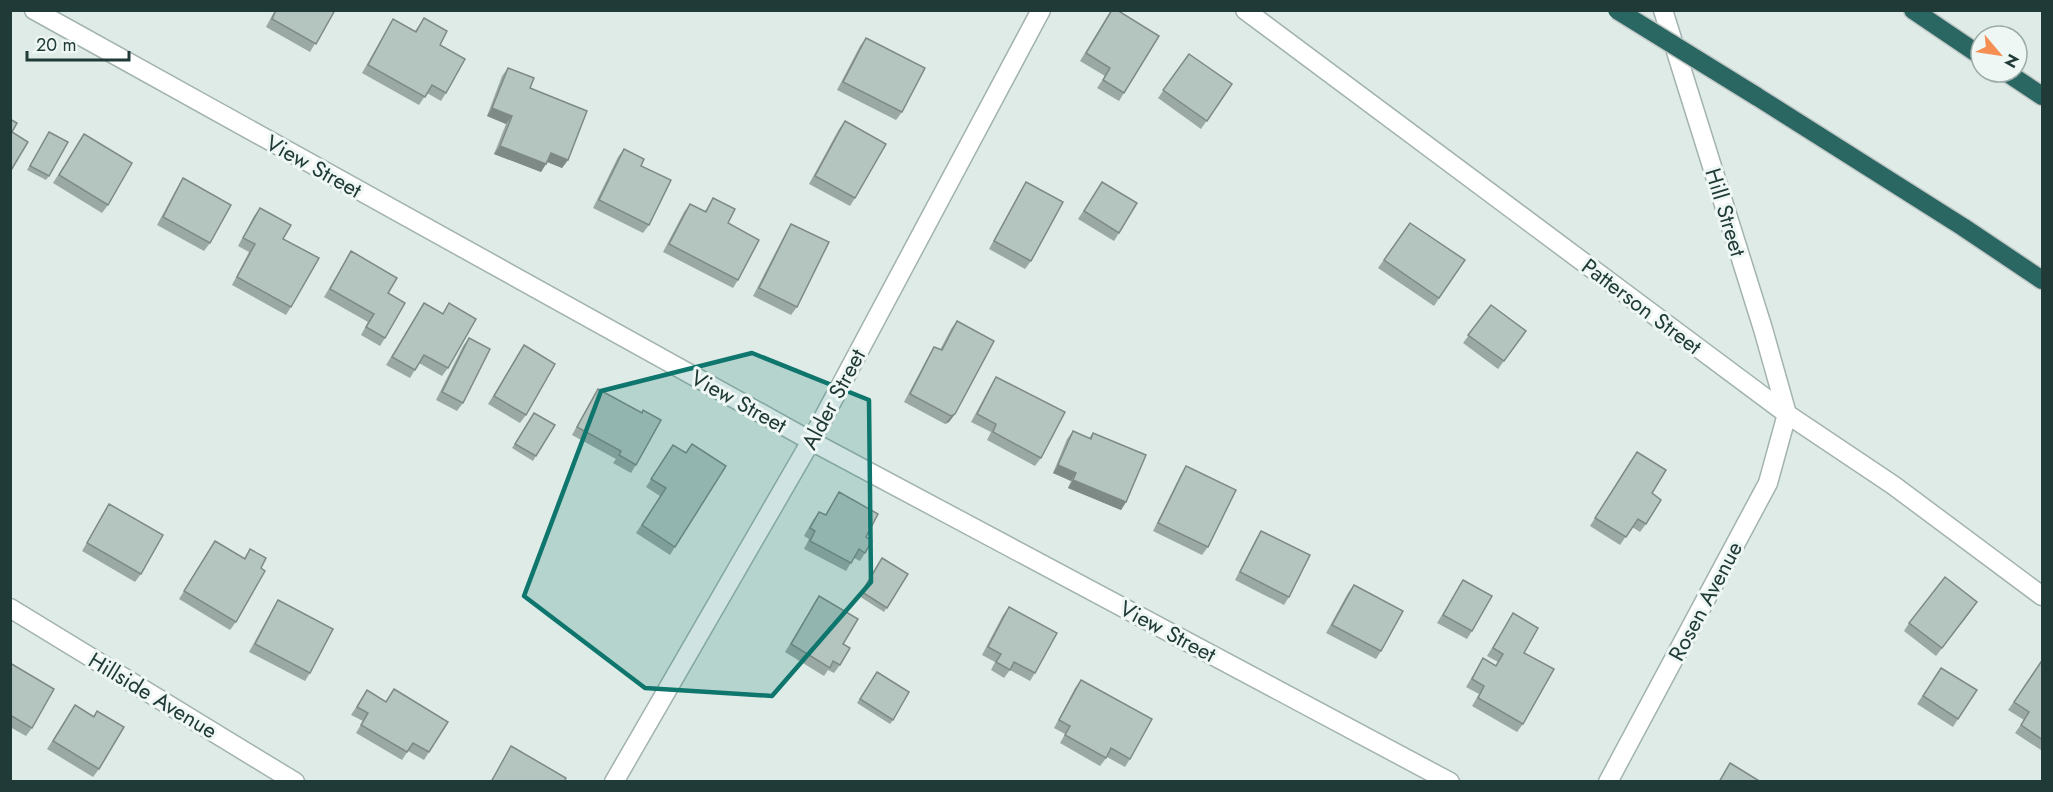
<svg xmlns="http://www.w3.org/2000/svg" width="2053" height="792" font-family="Jost,sans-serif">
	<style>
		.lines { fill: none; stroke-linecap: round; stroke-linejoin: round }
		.minor-casing { stroke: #a2b3af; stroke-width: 21 }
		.highway-casing { stroke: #c1c8c7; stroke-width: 21 }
		.minor { stroke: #fff; stroke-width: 18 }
		.highway { stroke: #2b6762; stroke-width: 18 }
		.highway-bridge-casing { stroke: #c1c8c7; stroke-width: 21; stroke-linecap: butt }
		.highway-bridge { stroke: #2b6762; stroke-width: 18 }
		.wall { fill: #9ba9a5 }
		.shaded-wall { fill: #7e8a86 }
		.building { fill: #b4c5c0; stroke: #7e8a86; stroke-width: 1.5 }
		.marked { fill: #0f766e; fill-opacity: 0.2; stroke: #0f766e; stroke-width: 4.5; stroke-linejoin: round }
		.labels { text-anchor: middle; stroke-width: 6; stroke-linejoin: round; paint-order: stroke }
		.street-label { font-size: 22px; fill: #203b37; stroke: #eff7f4 }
	</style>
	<rect width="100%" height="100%" fill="#dfebe7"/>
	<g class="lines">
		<g class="minor-casing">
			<g id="minor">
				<path d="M34 10 811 441 1450 782"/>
				<path d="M1245 10 1787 414 1893 485 2042 596"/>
				<path d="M10 608 295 782"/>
				<path d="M614 782 811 441 1041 10"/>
				<path d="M1608 782 1768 483 1787 414 1763 329 1663 10"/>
			</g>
		</g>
		<g class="highway-casing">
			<g id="highway">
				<path d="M1913 10 1981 56"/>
				<path d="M2006 72 2042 96"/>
				<path d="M1756 96 1963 227 2042 280"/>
			</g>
		</g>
		<use href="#minor" class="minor"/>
		<use href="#highway" class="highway"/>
		<g class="highway-bridge-casing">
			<path id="highway-bridge" d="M1617 10 1756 96"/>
		</g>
		<use href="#highway-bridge" class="highway-bridge"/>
	</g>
	<g class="wall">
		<path d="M275 10H335L310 52 266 27Z"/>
		<path d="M1111 10 1124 93 1119 101 1097 88 1105 76 1080 61Z"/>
		<path d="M424 18 440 45 446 93 441 101 427 93 419 105 362 73 388 27 393 19 415 31Z"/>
		<path d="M866 38 902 112 896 120 837 90 860 46Z"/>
		<path d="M1189 54 1232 84 1201 129 1158 98Z"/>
		<path d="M508 68 530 88 568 160 562 168 547 162 541 172 494 154 506 124 487 116 502 76Z"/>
		<path d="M845 121 855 198 850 206 809 184 839 129Z"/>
		<path d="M49 132V176L46 180 27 170Z"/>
		<path d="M84 134 108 205 102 213 53 183Z"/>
		<path d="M624 149 641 166 649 225 643 233 593 208 618 157Z"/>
		<path d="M183 178 210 243 204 251 157 225 178 186Z"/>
		<path d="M1026 182 1031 261 1025 269 989 249 1021 190Z"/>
		<path d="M1102 182 1119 233 1114 241 1078 219Z"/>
		<path d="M713 198 728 223 738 280 733 288 663 252 684 212 690 204 705 211Z"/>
		<path d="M260 208 283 239 291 307 286 315 232 285 249 252 238 246 254 216Z"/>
		<path d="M1410 223 1465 260 1434 306 1378 268Z"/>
		<path d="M791 224 797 307 791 315 753 296 786 232Z"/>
		<path d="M351 251 385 338 380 346 361 335 368 322 324 297Z"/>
		<path d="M424 303 442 314 449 303 448 368 442 376 419 363 410 378 386 365Z"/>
		<path d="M1491 305 1526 331 1498 369 1463 343Z"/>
		<path d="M957 321 955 414 949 422 945 424 904 402 929 355 934 347 940 350 951 329Z"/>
		<path d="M469 338 463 403 457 411 436 400 463 346Z"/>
		<path d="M524 345 526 415 520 423 488 404Z"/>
		<path d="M996 377 1041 458 1035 466 987 440 991 432 971 422 991 385Z"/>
		<path d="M598 389 636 465 631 473 613 463 616 459 572 435 593 397Z"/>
		<path d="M534 413 536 456 533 461 512 448Z"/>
		<path d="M1073 431 1089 438 1093 433 1126 502 1121 510 1068 488 1071 481 1053 473 1067 439Z"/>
		<path d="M692 444 675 547 670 555 636 533 660 496 646 487 673 445 685 453Z"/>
		<path d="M1631 460 1652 493 1646 524 1640 532 1632 527 1620 545 1590 526Z"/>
		<path d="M1186 466 1208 547 1202 555 1153 531 1181 474Z"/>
		<path d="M839 492 866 537 865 553 860 561 854 558 846 571 804 549 809 539 804 536 813 520 819 512 825 515Z"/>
		<path d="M109 504 141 574 135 582 82 551Z"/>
		<path d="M1261 531 1289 597 1284 605 1235 580 1256 539Z"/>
		<path d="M215 541 244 558 250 549 261 568 236 622 230 630 179 599Z"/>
		<path d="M879 562 908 574 884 612 859 596Z"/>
		<path d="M1463 580 1472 631 1467 639 1437 623Z"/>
		<path d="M1354 585 1381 651 1376 659 1326 633 1348 593Z"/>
		<path d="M819 596 843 644 840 665 834 673 828 670 824 676 785 652Z"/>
		<path d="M278 600 310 673 305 681 249 652 273 608Z"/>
		<path d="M1009 607 1035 673 1030 681 1010 670 1004 678 991 670 995 662 982 655 1003 615Z"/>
		<path d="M1972 610 1936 656 1904 631 1909 623Z"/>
		<path d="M1513 613 1524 653 1523 724 1517 732 1472 706 1479 694 1466 687 1483 658 1496 666 1498 662 1487 656Z"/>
		<path d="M2043 659V748L2041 750 2015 733 2024 720 2008 710Z"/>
		<path d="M10 663 32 728 26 736 10 727Z"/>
		<path d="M1941 668 1958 719 1953 727 1917 704Z"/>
		<path d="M877 672 893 720 890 724 857 703Z"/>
		<path d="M1081 680 1130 759 1125 767 1107 757 1100 766 1060 743 1065 734 1054 728 1075 688Z"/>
		<path d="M394 689 429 752 424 760 408 751 402 760 356 733 363 721 351 715 367 690 386 702Z"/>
		<path d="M75 705 93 716 97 711 99 769 93 777 47 749Z"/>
	</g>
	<g class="shaded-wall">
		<path d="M492 108 512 116 506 124 487 116Z"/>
		<path d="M500 146 546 164 541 172 494 154Z"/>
		<path d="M551 153 568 160 562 168 545 161Z"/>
		<path d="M955 414 949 422 945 424 951 416Z"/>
		<path d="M1058 465 1076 473 1071 481 1053 473Z"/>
		<path d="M1073 480 1126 502 1121 510 1068 488Z"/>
	</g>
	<g class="building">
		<path d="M276 10H335L316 44 272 19Z"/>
		<path d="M1112 10H1117L1159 36 1124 93 1103 80 1110 68 1086 53Z"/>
		<path d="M424 18 447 31 440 45 465 59 446 93 432 85 425 97 368 65 393 19 416 32Z"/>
		<path d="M866 38 925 68 902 112 843 82Z"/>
		<path d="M1189 54 1232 84 1207 121 1163 90Z"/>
		<path d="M508 68 534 78 530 88 587 111 568 160 551 153 546 164 500 146 512 116 492 108Z"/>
		<path d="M10 119 17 123 12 132 28 142 10 172Z"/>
		<path d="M845 121 886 144 855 198 815 176Z"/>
		<path d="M49 132 68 142 49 176 30 166Z"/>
		<path d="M84 134 132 163 108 205 59 175Z"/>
		<path d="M624 149 644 159 641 166 671 180 649 225 599 200Z"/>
		<path d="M183 178 231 205 210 243 163 217Z"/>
		<path d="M1026 182 1063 202 1031 261 994 241Z"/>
		<path d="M1102 182 1137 203 1119 233 1084 211Z"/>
		<path d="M713 198 735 209 728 223 759 240 738 280 669 244 690 204 706 212Z"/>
		<path d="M260 208 291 225 283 239 319 258 291 307 237 277 255 244 243 238Z"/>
		<path d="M1410 223 1465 260 1439 298 1384 260Z"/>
		<path d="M791 224 829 242 797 307 759 288Z"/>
		<path d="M351 251 397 278 388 293 405 303 385 338 366 327 374 314 330 289Z"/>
		<path d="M424 303 443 314 449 303 476 319 448 368 424 355 415 370 392 357Z"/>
		<path d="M1491 305 1526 331 1504 361 1468 335Z"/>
		<path d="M957 321 994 341 955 414 951 416 910 394 934 347 942 350Z"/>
		<path d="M469 338 490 349 463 403 442 392Z"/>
		<path d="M524 345 555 364 526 415 494 396Z"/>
		<path d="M996 377 1065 412 1041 458 993 432 996 424 977 414Z"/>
		<path d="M598 389 642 413 643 410 661 420 636 465 619 455 621 451 577 427Z"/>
		<path d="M534 413 555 425 536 456 515 444Z"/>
		<path d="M1073 431 1091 439 1093 433 1146 455 1126 502 1073 480 1076 473 1058 465Z"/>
		<path d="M692 444 726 466 675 547 642 525 666 488 651 479 673 445 686 453Z"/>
		<path d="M1637 452 1666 470 1652 493 1661 500 1646 524 1638 519 1626 537 1595 518Z"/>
		<path d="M1186 466 1236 490 1208 547 1158 523Z"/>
		<path d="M839 492 878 514 866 537 872 541 865 553 859 549 851 563 810 541 815 531 810 528 819 512 826 515Z"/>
		<path d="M109 504 163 535 141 574 87 543Z"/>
		<path d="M1261 531 1310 555 1289 597 1240 572Z"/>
		<path d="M215 541 245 559 250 549 266 558 261 568 265 571 236 622 184 591Z"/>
		<path d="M882 558 908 574 887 608 862 592Z"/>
		<path d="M1945 577 1977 602 1942 648 1909 623Z"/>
		<path d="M1463 580 1492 596 1472 631 1443 615Z"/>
		<path d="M1354 585 1403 611 1381 651 1332 625Z"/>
		<path d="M819 596 858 619 843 644 850 648 840 665 833 661 830 668 791 644Z"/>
		<path d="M278 600 333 629 310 673 255 644Z"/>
		<path d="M1009 607 1057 633 1035 673 1014 662 1010 670 996 662 1001 654 988 647Z"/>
		<path d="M1513 613 1538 628 1524 653 1554 669 1523 724 1478 698 1484 686 1472 679 1483 658 1496 666 1503 654 1493 648Z"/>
		<path d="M2043 659V740L2021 725 2029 712 2014 702Z"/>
		<path d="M10 663 54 689 32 728 10 715Z"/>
		<path d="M1941 668 1977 690 1958 719 1923 696Z"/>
		<path d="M877 672 909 692 893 720 860 699Z"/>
		<path d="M1081 680 1152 719 1130 759 1111 748 1106 758 1065 735 1070 726 1059 720Z"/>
		<path d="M394 689 448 722 429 752 413 743 407 752 361 725 368 713 357 707 367 690 386 702Z"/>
		<path d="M75 705 94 717 97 711 124 727 99 769 53 741Z"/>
		<path d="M511 746 566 778 564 782H491Z"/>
		<path d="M1730 763 1761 782H1719Z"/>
	</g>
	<path class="marked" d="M752 353 869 400 871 582 772 696 645 688 524 596 601 391Z"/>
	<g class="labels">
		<g class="street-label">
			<text transform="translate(314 166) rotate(29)" y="8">View Street</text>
			<text transform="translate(1726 212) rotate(73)" y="8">Hill Street</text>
			<text transform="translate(1642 306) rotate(37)" y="8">Patterson Street</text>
			<text transform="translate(833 399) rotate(-62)" y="8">Alder Street</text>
			<text transform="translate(739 401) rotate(29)" y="8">View Street</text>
			<text transform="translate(1705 601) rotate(-62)" y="8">Rosen Avenue</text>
			<text transform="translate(1168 631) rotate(28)" y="8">View Street</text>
			<text transform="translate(153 695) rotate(31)" y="8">Hillside Avenue</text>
		</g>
	</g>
	<rect width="2053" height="792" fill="none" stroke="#203b37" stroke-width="24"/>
	<g transform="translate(1999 54) rotate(119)"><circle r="28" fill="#eff7f4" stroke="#9caca8" stroke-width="1.5"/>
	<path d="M0-4.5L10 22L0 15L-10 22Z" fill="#f58e52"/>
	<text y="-9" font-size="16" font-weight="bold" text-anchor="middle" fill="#203b37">N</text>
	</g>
	<path d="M27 51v9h102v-9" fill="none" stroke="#203b37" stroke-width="3"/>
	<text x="36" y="51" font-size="18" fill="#203b37" stroke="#eff7f4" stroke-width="4.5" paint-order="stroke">20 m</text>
</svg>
